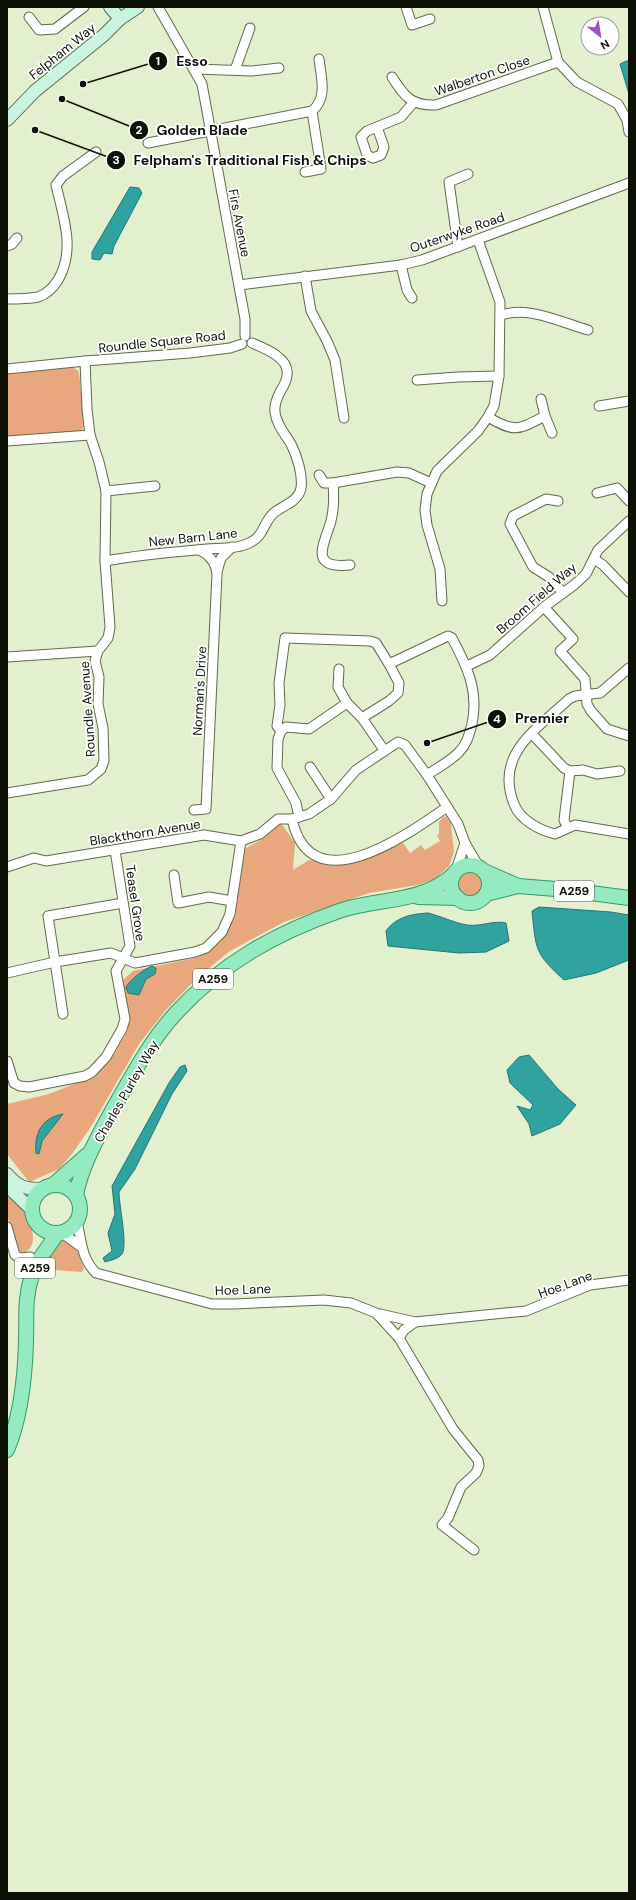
<svg xmlns="http://www.w3.org/2000/svg" width="636" height="1900" font-family="'DM Sans',sans-serif">
	<style>
		.green { fill: #e8a77c; fill-rule: evenodd }
		.water { fill: #30a2a0; stroke: #257672 }
		.lines { fill: none; stroke-linecap: round; stroke-linejoin: round }
		.street-casing { stroke: #5f6a4c; stroke-width: 11 }
		.secondary-casing { stroke: #5f6a4c; stroke-width: 14 }
		.primary-casing { stroke: #369665; stroke-width: 16 }
		.street { stroke: #fff; stroke-width: 9 }
		.secondary { stroke: #c9f5e0; stroke-width: 12 }
		.primary { stroke: #94ebc1; stroke-width: 14 }
		.labels { text-anchor: middle; stroke-width: 3.5; stroke-linejoin: round; paint-order: stroke }
		.shield { fill: #fff; stroke: #555850; stroke-width: 1 }
		.shield-label { font-size: 12px; font-weight: bold; fill: #0c1005 }
		.street-label { font-size: 13px; fill: #0c1005; stroke: #fff }
		.leader { fill: none; stroke: #0c1005; stroke-width: 1.5 }
		.callout-dot { fill: #0c1005; stroke: #fff; stroke-width: 1.5 }
		.mark-label { font-size: 12px; text-anchor: middle; font-weight: bold; fill: #fff }
		.callout-label { font-size: 14px; text-anchor: middle; font-weight: bold; fill: #0c1005; stroke: #fff; stroke-width: 3.5; stroke-linejoin: round; paint-order: stroke }
	</style>
	<rect width="100%" height="100%" fill="#e3f0ce"/>
	<g class="green">
		<path d="M73 367 79 372 84 426 81 431 64 434 7 437V374Z"/>
		<path d="M446 816 451 824 454 852 449 866 435 879 418 885 369 893 284 922 230 951 198 977 165 1011 139 1044 92 1125 72 1154 59 1169 29 1182 7 1154V1104L49 1094 84 1080 102 1069 115 1053 128 1030 123 980 133 971 199 957 220 942 227 932 231 919 235 918 243 850 264 838 281 823 295 843 293 870 309 860 332 863 364 859 403 843 410 853 421 845 425 850 440 841 437 836 439 834V822L442 818ZM54 1124 42 1141 35 1145 41 1128Z"/>
		<circle cx="470" cy="884" r="13"/>
		<path d="M11 1197C14 1200 18 1202 21 1206 29 1217 43 1248 22 1253L17 1252 7 1214V1199Z"/>
		<path d="M60 1241C76 1238 79 1256 84 1268L82 1272 39 1269Z"/>
	</g>
	<g class="water">
		<path d="M629 60V94L620 64Z"/>
		<path d="M130 187 139 188 142 193 114 246 112 254 104 253 100 260 92 259V252Z"/>
		<path d="M539 907 611 912 629 915V960L596 973 564 980C535 953 536 951 532 911Z"/>
		<path d="M428 913C440 916 455 923 467 925 480 927 494 920 506 923L509 941 486 952 459 953 388 946 386 931C396 917 411 914 428 913Z"/>
		<path d="M152 966 156 968 155 974 146 979 139 995 128 993 126 987C131 979 143 970 152 966Z"/>
		<path d="M529 1055 558 1089 576 1105 560 1124 532 1136 529 1124 517 1106 530 1110 533 1105 510 1083 507 1070 519 1057Z"/>
		<path d="M185 1065 187 1071 172 1094 135 1169 119 1192C119 1206 128 1245 122 1254 118 1259 111 1260 105 1262L103 1258 112 1251 108 1233 115 1214 112 1186 169 1083 180 1067Z"/>
		<path d="M63 1114 42 1141 39 1154 36 1153C34 1133 42 1118 63 1114Z"/>
	</g>
	<g class="lines">
		<g class="street-casing">
			<g id="street">
				<path d="M158 7 202 84 245 319V336"/>
				<path d="M406 7 412 25 430 19"/>
				<path d="M543 7 558 62 577 82 618 104 627 120 629 132"/>
				<path d="M29 17 39 30 55 29 84 7"/>
				<path d="M195 69 252 71 279 68"/>
				<path d="M235 70 250 28"/>
				<path d="M392 77C404 96 411 106 436 105L558 62"/>
				<path d="M377 127 384 147 381 155 373 158 367 155 361 137 367 131Z"/>
				<path d="M377 127 401 117 414 102"/>
				<path d="M148 143 312 111C328 98 321 77 319 59"/>
				<path d="M305 172 321 169 312 111"/>
				<path d="M7 246 12 244 17 238"/>
				<path d="M458 247 449 182 468 174"/>
				<path d="M401 265 407 290 412 298"/>
				<path d="M305 276 311 311 327 341 335 360 344 418"/>
				<path d="M239 285 401 265 422 260 629 183"/>
				<path d="M7 299C17 299 28 299 38 297 47 294 53 288 58 280 76 250 63 216 56 185L63 176 96 152"/>
				<path d="M501 315C529 306 560 322 588 330"/>
				<path d="M85 361 190 353 230 348 242 344"/>
				<path d="M7 369 85 361 87 409 90 435 7 441"/>
				<path d="M417 380 458 377 499 376"/>
				<path d="M541 399 545 416 552 433"/>
				<path d="M599 406 629 401"/>
				<path d="M488 417C515 433 518 430 545 416"/>
				<path d="M319 475 324 483H333L397 472 409 473 431 483"/>
				<path d="M333 483C334 495 334 509 331 521 324 545 308 569 350 565"/>
				<path d="M106 491 155 486"/>
				<path d="M597 493 617 488 629 501"/>
				<path d="M558 501 546 499 513 516 510 524 533 567 549 577 563 593"/>
				<path d="M594 559 603 565 629 592"/>
				<path d="M105 561C139 555 172 552 207 549 221 548 239 549 251 542 264 536 264 520 275 512 284 505 299 501 301 488 303 475 297 456 291 444 285 434 276 424 275 412 274 405 277 398 280 392 283 387 287 381 287 375 290 358 264 348 252 343"/>
				<path d="M217 572 221 558 232 547"/>
				<path d="M442 601 440 569 427 525 425 510 427 494 437 471 478 431 488 417 494 406 499 376 500 302 478 240"/>
				<path d="M544 607 573 639 560 651 585 679 587 704 591 711 607 729 629 736"/>
				<path d="M7 657 98 651"/>
				<path d="M467 666 490 655 544 607 574 585 586 574 598 550 629 521"/>
				<path d="M629 668 600 693 575 696 569 699C537 729 494 754 514 804 520 820 539 830 555 834L575 825 629 834"/>
				<path d="M339 669 338 687 347 703"/>
				<path d="M281 731 277 726 280 705 279 683 285 638 370 641 376 643 389 664 448 636 452 638C467 666 479 691 472 724 469 735 467 744 459 752 451 761 437 768 427 775"/>
				<path d="M532 734 564 768 570 771 564 820 567 827"/>
				<path d="M384 750 362 718 389 701 398 693 399 683 389 664"/>
				<path d="M310 767 331 799"/>
				<path d="M570 771 583 770 597 774 620 771"/>
				<path d="M7 793 88 780 101 769 104 761 103 728 98 704 99 677 95 661 98 651 108 638 110 627 105 561 106 491 99 462 90 435"/>
				<path d="M194 810 206 809 217 574C216 563 209 554 199 550"/>
				<path d="M299 817 296 803 277 768 278 739 281 731 286 727 309 729 347 703 362 718"/>
				<path d="M292 819C311 905 408 834 447 807"/>
				<path d="M7 867 34 858 46 861 204 835 241 841 260 834 278 819H292L309 814 331 799 356 770 398 742 405 745 427 775 458 824 465 843 479 867"/>
				<path d="M456 870 465 843"/>
				<path d="M174 875 178 903 209 897 232 901"/>
				<path d="M7 973 55 962 111 953 135 963 195 952 206 948 222 932 230 914 241 841"/>
				<path d="M63 1014 48 916 123 903"/>
				<path d="M7 1061 14 1083 20 1086 29 1087 85 1076 92 1072 106 1057 122 1029 125 1019 116 971 130 946 115 850"/>
				<path d="M77 1222C82 1242 81 1258 96 1273L212 1304H234L324 1300 351 1303 376 1313 399 1338 453 1429 478 1460 479 1466 476 1473 461 1487 448 1518 442 1525 474 1550"/>
				<path d="M7 1227 15 1255 20 1258 30 1257"/>
				<path d="M62 1233 80 1246"/>
				<path d="M380 1314 415 1322 526 1311 590 1285 629 1280"/>
				<path d="M399 1338 404 1330 415 1322"/>
			</g>
		</g>
		<g class="secondary-casing">
			<g id="secondary">
				<path d="M110 7 120 19"/>
				<path d="M7 120 35 91 104 35 120 19 138 7"/>
				<path d="M7 1174C18 1187 25 1189 42 1189"/>
				<path d="M7 1186 32 1210"/>
			</g>
		</g>
		<g class="primary-casing">
			<g id="primary">
				<circle cx="470" cy="884" r="19"/>
				<path d="M484 871 518 886"/>
				<path d="M486 894 518 886 568 890 629 898"/>
				<path d="M418 897 458 898"/>
				<circle cx="56" cy="1209" r="24"/>
				<path d="M53 1185 87 1155"/>
				<path d="M76 1195C82 1164 98 1137 113 1109 132 1076 150 1041 176 1013 222 963 276 933 339 911 376 898 421 904 453 875"/>
				<path d="M7 1450C21 1417 25 1377 26 1342 27 1317 24 1300 32 1275 37 1259 48 1248 57 1234"/>
			</g>
		</g>
		<use href="#street" class="street"/>
		<use href="#secondary" class="secondary"/>
		<use href="#primary" class="primary"/>
	</g>
	<g class="labels">
		<g class="shield">
			<rect x="554" y="881" width="40" height="20" rx="3"/>
			<rect x="193" y="969" width="40" height="20" rx="3"/>
			<rect x="15" y="1258" width="40" height="20" rx="3"/>
		</g>
		<g class="shield-label">
			<text x="574" y="895">A259</text>
			<text x="213" y="983">A259</text>
			<text x="35" y="1272">A259</text>
		</g>
		<g class="street-label">
			<text transform="translate(62 51) rotate(-39)" y="5">Felpham Way</text>
			<text transform="translate(482 75) rotate(-19)" y="5">Walberton Close</text>
			<text transform="translate(240 223) rotate(79)" y="5">Firs Avenue</text>
			<text transform="translate(457 232) rotate(-19)" y="5">Outerwyke Road</text>
			<text transform="translate(162 341) rotate(-6)" y="5">Roundle Square Road</text>
			<text transform="translate(193 537) rotate(-6)" y="5">New Barn Lane</text>
			<text transform="translate(536 598) rotate(-41)" y="5">Broom Field Way</text>
			<text transform="translate(199 691) rotate(-87)" y="5">Norman's Drive</text>
			<text transform="translate(87 709) rotate(-94)" y="5">Roundle Avenue</text>
			<text transform="translate(145 832) rotate(-9)" y="5">Blackthorn Avenue</text>
			<text transform="translate(136 903) rotate(82)" y="5">Teasel Grove</text>
			<text transform="translate(126 1091) rotate(-60)" y="5">Charles Purley Way</text>
			<text transform="translate(565 1284) rotate(-20)" y="5">Hoe Lane</text>
			<text transform="translate(243 1289) rotate(-2)" y="5">Hoe Lane</text>
		</g>
	</g>
	<path class="leader" d="M83 84L158 61M62 99L139 130M35 130L116 160M427 743L497 719"/>
	<g class="callout-dot">
		<circle cx="83" cy="84" r="4"/>
		<circle cx="62" cy="99" r="4"/>
		<circle cx="35" cy="130" r="4"/>
		<circle cx="427" cy="743" r="4"/>
		<circle cx="158" cy="61" r="10"/>
		<circle cx="139" cy="130" r="10"/>
		<circle cx="116" cy="160" r="10"/>
		<circle cx="497" cy="719" r="10"/>
	</g>
	<g class="mark-label">
		<text x="158" y="65">1</text>
		<text x="139" y="134">2</text>
		<text x="116" y="164">3</text>
		<text x="497" y="723">4</text>
	</g>
	<g class="callout-label">
		<text x="192" y="66">Esso</text>
		<text x="202" y="135">Golden Blade</text>
		<text x="250" y="165">Felpham's Traditional Fish &amp; Chips</text>
		<text x="542" y="723">Premier</text>
	</g>
	<rect width="636" height="1900" fill="none" stroke="#0c1005" stroke-width="16"/>
	<g transform="translate(600 36) rotate(150)"><circle r="19" fill="#ffffff" stroke="#9e9f9b"/>
	<path d="M0-3L7 15L0 10L-7 15Z" fill="#9b51c4"/>
	<text y="-6" font-size="11" font-weight="bold" text-anchor="middle" fill="#0c1005">N</text>
	</g>
</svg>
